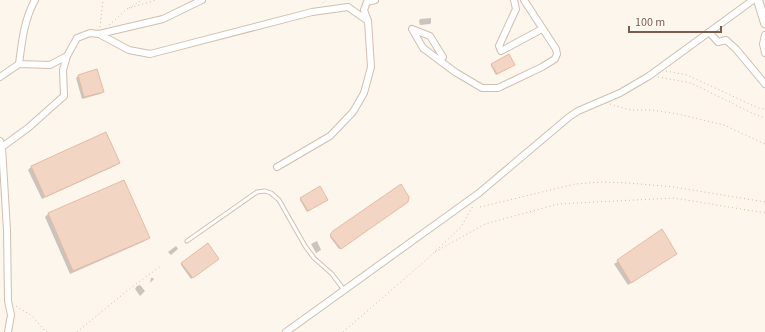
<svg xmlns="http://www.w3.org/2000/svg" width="765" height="332" font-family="'Source Sans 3',sans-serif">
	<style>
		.shadow { fill: #0003 }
		.building { fill: #f3d5c3; stroke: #e6bba3 }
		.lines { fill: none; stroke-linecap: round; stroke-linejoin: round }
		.service-casing { stroke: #d1beb0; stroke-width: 5 }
		.minor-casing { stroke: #d1beb0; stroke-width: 8 }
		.tertiary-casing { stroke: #d1beb0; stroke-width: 10 }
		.path { stroke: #d9b8a5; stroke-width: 1; stroke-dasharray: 1 3; stroke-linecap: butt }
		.service { stroke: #fff; stroke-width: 3 }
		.minor { stroke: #fff; stroke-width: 6 }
		.tertiary { stroke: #fff; stroke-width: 8 }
	</style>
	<rect width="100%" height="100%" fill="#fdf6ec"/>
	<g class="shadow">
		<path d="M431 18V23L430 24 420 25 419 21 420 19Z"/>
		<path d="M492 64 512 66 496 75 491 66Z"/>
		<path d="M78 76 103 92 100 94 82 99 76 78Z"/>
		<path d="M105 134 118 163 115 166 42 199 28 170 31 167Z"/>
		<path d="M124 181 148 238 145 241 70 274 45 217 48 214Z"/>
		<path d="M301 198 325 201 307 212 300 200Z"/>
		<path d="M405 203 339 249 330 237 332 233Z"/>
		<path d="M662 231 672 257 628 285 614 264Z"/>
		<path d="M317 241 321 250 316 253 311 244Z"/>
		<path d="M176 246 178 249 171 255 168 252Z"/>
		<path d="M217 260 191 279 181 265 182 263Z"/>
		<path d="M151 278H153L154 279 150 283Z"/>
		<path d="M140 285 145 291 140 296 135 289 137 286Z"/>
	</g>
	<g class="building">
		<path d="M509 54 515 65 497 74 491 64Z"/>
		<path d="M97 69 104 92 84 97 78 75Z"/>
		<path d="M106 132 120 163 45 197 31 166Z"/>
		<path d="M124 180 150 238 73 271 48 213Z"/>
		<path d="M401 184 409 197 408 202 341 249 330 235 333 231Z"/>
		<path d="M320 186 328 200 308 211 300 198Z"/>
		<path d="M662 229 677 254 631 283 617 260Z"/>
		<path d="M208 243 219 259 193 278 181 263Z"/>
	</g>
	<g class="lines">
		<g class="service-casing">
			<path id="service" d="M187 241 257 192 265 191 271 193 279 200 305 246 314 258 332 274 344 290"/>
		</g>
		<g class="minor-casing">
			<g id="minor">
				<path d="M514 0 516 9 499 46 501 51 542 29"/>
				<path d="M709 32 718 42 726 40 736 49 765 84"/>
				<path d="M99 34 163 19 202 0"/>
				<path d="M765 35 763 44 765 53"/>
				<path d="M443 57 430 36 412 29 423 48 455 72 482 88H498L542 67 555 59 557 54 556 49 524 0"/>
				<path d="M19 64C22 41 24 20 35 0"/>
				<path d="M0 77 19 64 50 65 67 56 77 38 90 33 99 34 129 50 150 54 312 12 348 7 368 21"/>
				<path d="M0 141 2 147 7 230 8 301 11 315 8 332"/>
				<path d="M2 147 28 128 64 96 63 70 67 56"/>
				<path d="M277 167 330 136 353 112 364 93 371 67 368 21 364 10 367 2 375 0"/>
				<path d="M286 332 479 193 569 117 578 111 620 93 649 76 753 0"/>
			</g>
		</g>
		<g class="tertiary-casing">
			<path id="tertiary" d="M758 0 765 23"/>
		</g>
		<g class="path">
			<path d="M323 3 326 0"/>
			<path d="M129 8 142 0"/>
			<path d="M109 25 127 9 156 0"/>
			<path d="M100 27 103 0"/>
			<path d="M666 71 687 75 756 107 762 109 765 108"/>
			<path d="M658 77 691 83 752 113 765 118"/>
			<path d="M610 104 630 110H651L678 114 724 125 765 144"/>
			<path d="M480 207 575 184 602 182 628 183 674 187 765 202"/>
			<path d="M435 252 485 224 558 204 674 198 765 213"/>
			<path d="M16 306 32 316 44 330 47 332"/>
			<path d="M77 332 128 290 161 266"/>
			<path d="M343 332 425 261 461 227 473 206"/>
		</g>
		<use href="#service" class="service"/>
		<use href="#minor" class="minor"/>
		<use href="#tertiary" class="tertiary"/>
	</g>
	<path d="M629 26v6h92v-6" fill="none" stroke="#7a5c4d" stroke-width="2"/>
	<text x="635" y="26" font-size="12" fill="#7a5c4d" stroke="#fffaf3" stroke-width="3" paint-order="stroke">100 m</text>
</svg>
